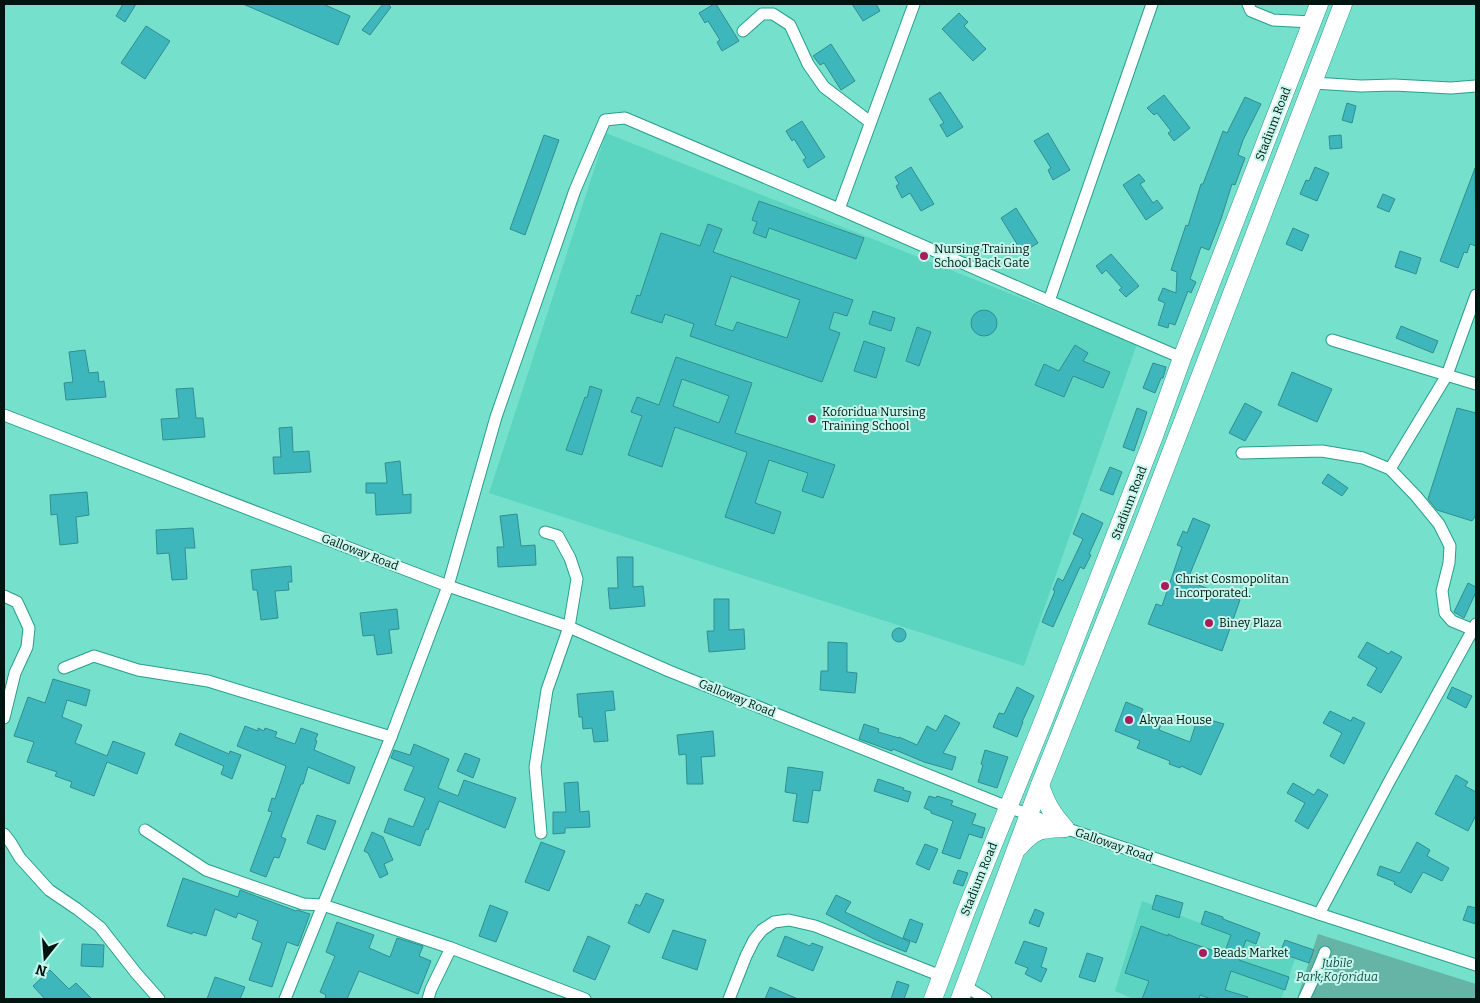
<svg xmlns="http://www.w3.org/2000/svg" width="1480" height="1003" font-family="Bitter,serif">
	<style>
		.built { fill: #5bd5bf }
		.green { fill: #65b4a5 }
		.building { fill: #3db7bc; stroke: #338d92; fill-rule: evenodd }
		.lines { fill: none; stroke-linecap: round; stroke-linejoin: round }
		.minor-casing { stroke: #289f8c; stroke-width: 13 }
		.primary-casing { stroke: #289f8c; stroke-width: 19 }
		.minor { stroke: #fff; stroke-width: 11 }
		.primary { stroke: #fff; stroke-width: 18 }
		.poi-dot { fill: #aa1d5d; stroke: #c6f7ec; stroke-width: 2 }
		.labels { text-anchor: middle; stroke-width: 4; stroke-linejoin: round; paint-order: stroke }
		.street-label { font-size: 12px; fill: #001410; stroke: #c6f7ec }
		.poi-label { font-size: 12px; fill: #001410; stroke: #c6f7ec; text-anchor: start }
		.park-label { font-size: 12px; font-style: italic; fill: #134f46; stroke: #c6f7ec }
	</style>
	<rect width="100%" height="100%" fill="#75e1cc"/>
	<g class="built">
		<path d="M606 133 1137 344 1024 666 489 493Z"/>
		<path d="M1142 901 1295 959 1281 999H1133L1115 991Z"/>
	</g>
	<path class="green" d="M1318 934 1476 984V999H1297Z"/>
	<g class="building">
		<path d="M123 4H136L125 22 116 16Z"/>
		<path d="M243 4H323L350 16 338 45Z"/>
		<path d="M383 4H387L391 7 370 35 362 30Z"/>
		<path d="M714 4H716L739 41 722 51 717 42 720 40 708 21 705 23 699 13Z"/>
		<path d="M852 4H876L880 11 863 21Z"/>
		<path d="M959 13 968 22 964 26 986 49 973 61 942 29Z"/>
		<path d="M146 26 170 41 145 79 121 63Z"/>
		<path d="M831 44 855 81 841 90 824 63 820 65 813 56Z"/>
		<path d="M940 92 963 127 947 137 940 125 944 123 929 99Z"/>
		<path d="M1164 95 1190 128 1174 141 1168 133 1171 131 1157 113 1154 115 1147 108Z"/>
		<path d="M1245 97 1261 104 1243 140 1238 155 1245 158 1235 185 1232 184 1221 219 1209 250 1201 247 1190 279 1196 282 1191 293 1188 291 1175 325 1169 323 1168 328 1158 325 1165 303 1158 300 1163 288 1176 293 1177 272 1171 270 1186 225 1188 226 1201 184H1203L1223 131 1227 133Z"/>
		<path d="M1347 103 1356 106 1352 123 1342 120Z"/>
		<path d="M802 121 825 157 808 168 803 160 806 158 794 139 792 141 786 131Z"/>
		<path d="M1048 133 1070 170 1053 180 1048 170 1051 168 1034 141Z"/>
		<path d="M544 135 559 140 525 235 510 229Z"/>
		<path d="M1341 135 1342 148 1330 149 1329 136Z"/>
		<path d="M911 167 934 204 921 211 910 193 902 198 896 186 899 184 895 177Z"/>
		<path d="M1315 167 1329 173 1317 201 1300 194 1306 180 1309 181Z"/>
		<path d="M1475 168 1476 246 1470 244 1467 253 1464 252 1458 268 1440 261Z"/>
		<path d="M1139 174 1145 181 1140 184 1153 203 1157 200 1163 208 1146 220 1123 185Z"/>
		<path d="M1383 194 1395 199 1389 212 1377 207Z"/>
		<path d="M759 201 864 238 856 259 769 228 766 238 753 233 757 222 752 220Z"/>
		<path d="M1016 208 1038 243 1020 254 1015 245 1017 244 1001 218Z"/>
		<path d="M708 224 722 229 713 252 853 300 847 316 834 312 829 329 840 333 822 382 690 336 694 324 665 314 662 323 631 313 637 295 640 296 661 233 700 246ZM731 276 800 300 787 338 737 322 733 331 715 325Z"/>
		<path d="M1293 228 1309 235 1302 251 1286 244Z"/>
		<path d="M1400 251 1421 258 1416 274 1395 267Z"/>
		<path d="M1111 254 1139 286 1126 297 1119 290 1122 288 1106 270 1102 274 1096 266Z"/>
		<circle cx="984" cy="323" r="13"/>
		<path d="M873 311 895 318 891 331 869 324Z"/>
		<path d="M1401 326 1438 341 1433 353 1396 338Z"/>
		<path d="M917 327 931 332 919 366 906 361Z"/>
		<path d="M864 341 885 348 876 378 854 371Z"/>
		<path d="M1075 345 1088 353 1083 361 1110 372 1103 388 1073 376 1064 397 1035 385 1044 364 1059 371Z"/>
		<path d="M85 350 89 373 98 372 99 382 104 381 106 397 66 400 64 383 73 382 69 352Z"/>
		<path d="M676 357 752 383 735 433 835 465 823 498 802 491 808 473 769 460 755 503 781 512 774 534 725 517 747 453 746 452 675 427 662 467 628 455 642 416 631 412 637 397 659 405ZM682 379 729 396 719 423 673 406Z"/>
		<path d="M1153 363 1166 367 1163 378H1161L1155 393 1143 388Z"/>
		<path d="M1292 372 1332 389 1317 422 1278 405Z"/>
		<path d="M590 386 602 390 582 455 566 450 585 397 587 398Z"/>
		<path d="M193 388 196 418H203L205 437 163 440 161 419 179 418 176 389Z"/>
		<path d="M1245 403 1262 412 1245 441 1229 433Z"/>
		<path d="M1137 408 1147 412 1134 451 1123 447Z"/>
		<path d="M1457 408 1476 413V515L1472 521 1437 510 1428 499Z"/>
		<path d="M292 427 293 452 309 451 311 472 274 474 273 457H281L279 428Z"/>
		<path d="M400 461 403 495 411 494V513L376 515 375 493H366V483H387L385 463Z"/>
		<path d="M1110 467 1122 472 1113 495 1100 490Z"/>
		<path d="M1328 474 1348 488 1342 496 1322 483Z"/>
		<path d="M87 492 89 515 76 517 78 543 60 545 57 514 51 515 50 495Z"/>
		<path d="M1082 513 1103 523 1089 554 1091 555 1084 569 1080 567 1053 627 1042 622 1055 591 1053 590 1058 578 1063 581 1083 539 1073 534Z"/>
		<path d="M517 514 521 546 535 545 536 565 498 567 497 547H504L500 516Z"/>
		<path d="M1193 518 1210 525 1187 581 1240 600 1222 651 1148 624 1156 604 1162 606 1182 547 1177 545 1183 531 1187 533Z"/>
		<path d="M193 528 195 548H185L187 579 172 580 169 553 157 554 156 530Z"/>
		<path d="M617 557H633V587L643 586 645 606 610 609 608 588H618Z"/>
		<path d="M291 566 292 582H288L289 590 275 591 278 618 261 620 257 590H253L251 570Z"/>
		<path d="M1468 583 1476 587V592L1464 618 1454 612Z"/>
		<path d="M714 599H729V630L744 629 745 649 709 652 707 631H714Z"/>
		<path d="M397 609 399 629 389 630 392 653 377 655 374 635 363 636 360 613Z"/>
		<circle cx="899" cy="635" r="7"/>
		<path d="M828 642 847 643V672L857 673 855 693 820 690 821 671H828Z"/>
		<path d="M1367 642 1389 654 1391 651 1402 657 1381 693 1367 685 1377 668 1358 657Z"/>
		<path d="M53 679 90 690 86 706 67 700 62 717 82 725 75 743 107 756 113 741 145 753 137 774 107 762 94 796 70 787 72 782 55 776 57 772 27 762 34 742 14 736 28 697 45 703Z"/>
		<path d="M1017 687 1034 696 1022 722H1023L1017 737 993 727 999 713 1004 714Z"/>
		<path d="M1452 687 1472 696 1466 708 1447 698Z"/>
		<path d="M613 691 615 710 605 711 608 741 594 742 592 728 583 729 582 717H579L577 694Z"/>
		<path d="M1126 702 1143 709 1140 716 1161 724 1159 730 1190 742 1197 720 1206 723 1207 719 1224 724 1201 775 1181 766 1180 768 1169 764 1170 761 1137 748 1140 741 1115 731Z"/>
		<path d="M1330 711 1351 721 1353 717 1365 723 1344 764 1330 756 1342 733 1323 723Z"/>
		<path d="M945 715 960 723 943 753 956 757 952 770 924 762 893 749 892 751 859 739 864 724 879 729 878 732 899 738V737L917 745 927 726 936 731Z"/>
		<path d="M245 726 258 731V728L264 731 265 728 277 732 275 737 295 744 301 728 318 734 315 740 317 741 314 750 355 767 349 784 308 767 303 784H301L281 837 286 839 279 858 274 857 266 877 250 871 272 812 268 811 272 798 275 799 286 766 237 746Z"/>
		<path d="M713 731 715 756 701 757 703 784H687L686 754 679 755 677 735Z"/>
		<path d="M180 733 229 754 230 751 241 755 232 779 221 774 224 766 175 745Z"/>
		<path d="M414 744 449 759 438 788 458 796 464 780 516 798 505 828 439 801 428 830 426 829 420 846 384 832 389 818 413 827 425 798 404 790 414 767 391 758 394 750 410 755Z"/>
		<path d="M985 750 1008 757 997 788 978 782 983 765 981 764Z"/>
		<path d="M465 753 480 759 473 778 457 771Z"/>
		<path d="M788 767 823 772 820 791 813 790 808 823 793 821 797 794 785 792Z"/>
		<path d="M1456 775 1468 782 1465 786 1476 792V815L1468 831 1435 814Z"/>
		<path d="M878 779 904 788 903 790 911 792 908 802 874 791Z"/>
		<path d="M578 782 580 812 589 811 590 827 565 828V833L553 834V812H566L564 783Z"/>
		<path d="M1293 783 1314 795 1318 789 1328 795 1308 829 1295 821 1305 803 1287 793Z"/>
		<path d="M929 796 936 798 937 796 953 801 951 805 976 814 972 824 985 828 982 838 969 834 960 859 942 853 953 821 931 813V811L924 808Z"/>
		<path d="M317 815 336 821 325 850 307 843Z"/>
		<path d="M372 832 383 837 393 860 384 864 388 874 380 878 368 853 364 851Z"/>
		<path d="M541 842 565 851 549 891 525 882Z"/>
		<path d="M1417 842 1430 850 1427 856 1449 868 1442 881 1423 872 1411 893 1394 884 1395 882 1377 875 1380 866 1400 873Z"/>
		<path d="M925 844 938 849 929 870 916 864Z"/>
		<path d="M958 870 968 873 963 886 953 883Z"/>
		<path d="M183 878 238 897 240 890 296 911 297 910 310 914 298 946 287 942 272 987 249 980 262 943 252 939 258 921 238 913 236 918 215 909 206 936 193 932 192 934 167 926Z"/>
		<path d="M646 893 664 900 649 933 628 923 636 904 640 906Z"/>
		<path d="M836 895 851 902 845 912 910 942 906 952 874 939 826 914Z"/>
		<path d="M1156 895 1183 903 1179 918 1152 909Z"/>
		<path d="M490 905 508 912 496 942 479 936Z"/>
		<path d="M1468 906 1476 908V924L1463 920Z"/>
		<path d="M1035 909 1044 913 1039 927 1029 923Z"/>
		<path d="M1205 911 1223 917V919L1260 933 1256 944 1246 940 1239 960 1289 977 1285 990 1231 971 1225 990 1248 997 1247 999H1211L1200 995 1199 999H1142L1149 981 1125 973 1141 926 1168 936V934L1179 939 1224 954 1231 935 1201 924Z"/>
		<path d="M910 919 923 924 916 943 903 938Z"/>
		<path d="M337 922 374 935 369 948 390 957 397 938 423 946 419 956 431 961 418 994 359 971 347 999H325L326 995 320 992 335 956 326 952Z"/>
		<path d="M673 930 706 940 697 970 662 958Z"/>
		<path d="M588 936 610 946 595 980 573 971Z"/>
		<path d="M785 936 810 946 812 943 823 947 813 971 777 956Z"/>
		<path d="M1285 940 1314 950 1309 963 1280 953Z"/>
		<path d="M1024 941 1047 948 1041 967 1047 969 1041 982 1025 974 1028 968 1015 963Z"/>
		<path d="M82 944 104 945 103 967 81 966Z"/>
		<path d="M1087 953 1103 958 1095 982 1079 977Z"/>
		<path d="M50 970 69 989 76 983 92 999H45L33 986Z"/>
		<path d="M215 977 245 987 240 999H207Z"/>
		<path d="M897 981 909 985 904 999H891Z"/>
		<path d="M770 987 798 999H765Z"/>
	</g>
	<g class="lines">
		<g class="minor-casing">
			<g id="minor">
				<path d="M914 4 839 209 1049 301 1182 358"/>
				<path d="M1248 4 1251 11 1273 20 1312 22"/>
				<path d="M743 31 762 14H773L790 25 808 64 824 87 870 122"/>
				<path d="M1314 83 1361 86 1394 85 1451 88 1476 86"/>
				<path d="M1049 301 1152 4"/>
				<path d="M1332 340 1476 384"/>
				<path d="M4 415 448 586 569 627 669 671 1008 807 1065 828 1319 914 1476 965"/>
				<path d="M1242 453 1322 451 1363 458 1390 469 1416 496 1439 524 1450 546 1449 563 1442 591 1445 613 1452 621 1476 631"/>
				<path d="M1390 469 1447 375 1476 295"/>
				<path d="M4 596 17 602 29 628 27 647 15 673 4 718"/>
				<path d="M64 668 94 656 138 670 208 681 391 737"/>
				<path d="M145 830 206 870 303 904 323 905 451 948 585 999"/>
				<path d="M541 833 535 767 547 690 569 627 577 579 570 558 558 536 545 532"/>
				<path d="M4 834 11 843 20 858 49 890 77 909 100 927 136 973 159 999"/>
				<path d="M1319 914 1389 782 1476 624"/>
				<path d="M965 986 986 999"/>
				<path d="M285 999 391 737 448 586 496 417 575 190 605 120 625 118 839 209"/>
				<path d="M428 999 431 989 451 948"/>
				<path d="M729 999 746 956 754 940 762 930 774 922 789 920 815 926 941 976"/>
				<path d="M1304 999 1318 969 1325 952"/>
			</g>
		</g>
		<g class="primary-casing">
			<g id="primary">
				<path d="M1040 785C1046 803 1052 814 1065 828"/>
				<path d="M1019 847C1036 828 1041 829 1065 828"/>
				<path d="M933 999 966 911 1044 719 1154 436 1182 358 1319 4"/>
				<path d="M960 999 1040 785 1141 531 1343 4"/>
			</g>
		</g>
		<use href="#minor" class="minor"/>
		<use href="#primary" class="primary"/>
	</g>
	<g class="poi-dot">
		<circle cx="924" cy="256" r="5"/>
		<circle cx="812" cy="419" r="5"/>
		<circle cx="1165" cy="586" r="5"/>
		<circle cx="1209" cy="623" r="5"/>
		<circle cx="1129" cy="720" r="5"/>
		<circle cx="1203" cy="953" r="5"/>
	</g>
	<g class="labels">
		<g class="street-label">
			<text transform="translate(1273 124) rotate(-69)" y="4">Stadium Road</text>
			<text transform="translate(1129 503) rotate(-69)" y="4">Stadium Road</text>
			<text transform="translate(360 552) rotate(21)" y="4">Galloway Road</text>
			<text transform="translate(737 698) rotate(22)" y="4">Galloway Road</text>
			<text transform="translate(1114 845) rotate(19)" y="4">Galloway Road</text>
			<text transform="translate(979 879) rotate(-68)" y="4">Stadium Road</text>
		</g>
		<g class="poi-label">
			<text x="934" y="253">Nursing Training<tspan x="934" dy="14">School Back Gate</tspan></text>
			<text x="822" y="416">Koforidua Nursing<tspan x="822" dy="14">Training School</tspan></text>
			<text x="1175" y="583">Christ Cosmopolitan<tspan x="1175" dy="14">Incorporated.</tspan></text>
			<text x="1219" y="627">Biney Plaza</text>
			<text x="1139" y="724">Akyaa House</text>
			<text x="1213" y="957">Beads Market</text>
		</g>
		<g class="park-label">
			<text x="1337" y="967">Jubile<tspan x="1337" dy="14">Park,Koforidua</tspan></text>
		</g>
	</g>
	<rect width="1480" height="1003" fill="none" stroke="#001410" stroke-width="10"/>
	<g transform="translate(45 958) rotate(197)" stroke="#c6f7ec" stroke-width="4" paint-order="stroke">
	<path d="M0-4L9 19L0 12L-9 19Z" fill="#001410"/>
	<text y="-8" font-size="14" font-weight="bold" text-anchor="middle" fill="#001410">N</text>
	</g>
</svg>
